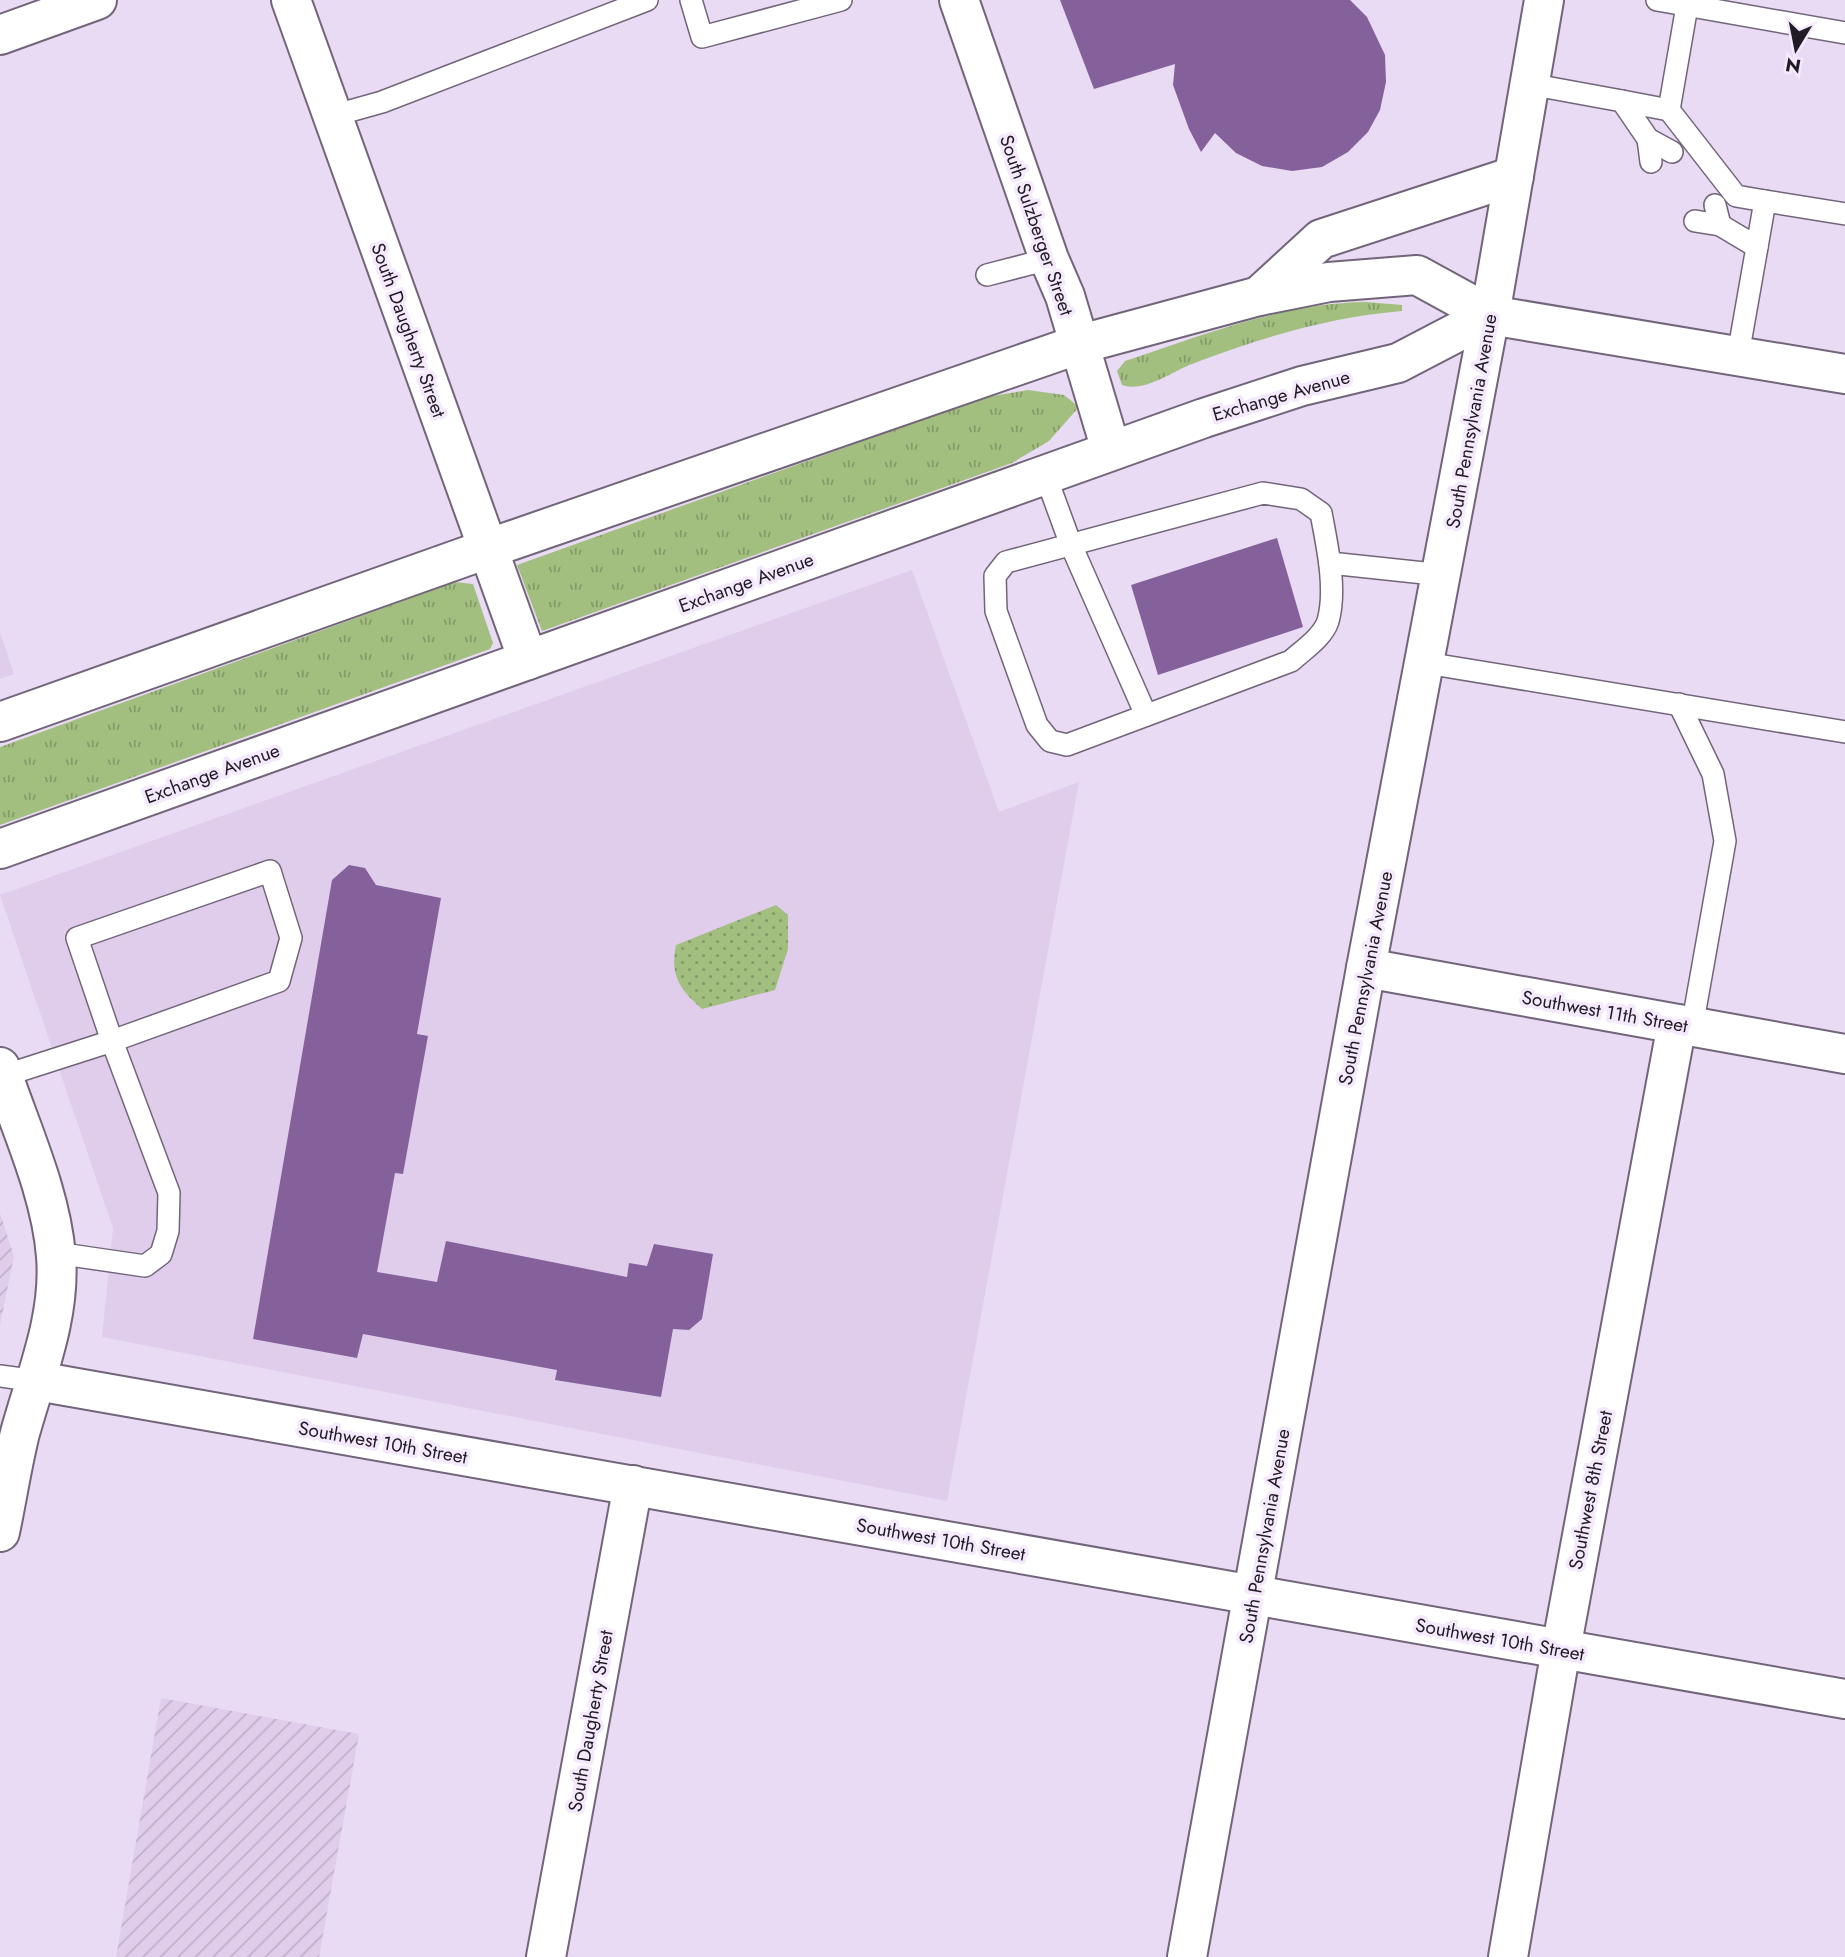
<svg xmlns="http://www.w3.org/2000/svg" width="1845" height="1957" font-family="Jost,sans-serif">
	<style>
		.built { fill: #e0cdec }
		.industrial { fill: url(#industrial-furrows) }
		.grass { fill: url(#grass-tufts) }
		.park { fill: url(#park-dots) }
		.building { fill: #85619b }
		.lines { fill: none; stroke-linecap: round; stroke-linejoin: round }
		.lane-casing { stroke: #72657a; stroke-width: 24 }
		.street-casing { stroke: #72657a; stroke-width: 42 }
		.secondary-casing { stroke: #72657a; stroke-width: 42 }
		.lane { stroke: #fff; stroke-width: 21 }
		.street { stroke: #fff; stroke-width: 38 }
		.secondary { stroke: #fff; stroke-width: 38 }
		.labels { text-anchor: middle; stroke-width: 7; stroke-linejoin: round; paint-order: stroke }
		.street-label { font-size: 19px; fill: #201b24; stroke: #f5e9fd }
	</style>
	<defs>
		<pattern id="industrial-furrows" width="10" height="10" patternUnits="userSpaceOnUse" patternTransform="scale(1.75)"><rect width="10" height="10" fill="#e0cdec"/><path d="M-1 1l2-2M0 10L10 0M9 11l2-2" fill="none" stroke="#c0afca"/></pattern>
		<pattern id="grass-tufts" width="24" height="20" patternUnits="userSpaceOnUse" patternTransform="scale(1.75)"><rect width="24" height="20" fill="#a3bf80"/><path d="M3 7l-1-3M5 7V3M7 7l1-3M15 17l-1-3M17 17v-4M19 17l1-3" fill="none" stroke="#849a69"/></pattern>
		<pattern id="park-dots" width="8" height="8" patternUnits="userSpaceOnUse" patternTransform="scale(1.75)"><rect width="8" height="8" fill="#a3bf80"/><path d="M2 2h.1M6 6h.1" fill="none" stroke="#849a69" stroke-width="1.8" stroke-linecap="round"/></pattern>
	</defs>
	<rect width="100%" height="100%" fill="#e9dbf3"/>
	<g class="built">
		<path d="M912 570 999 812 1079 782 947 1501 102 1337 113 1228 0 895Z"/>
		<path d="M0 632 14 674 0 679Z"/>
	</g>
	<g class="industrial">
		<path d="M0 1213 14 1256 0 1325Z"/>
		<path d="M161 1698 359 1734 319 1957H116Z"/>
	</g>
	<g class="grass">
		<path d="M1366 302 1402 305V311C1329 317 1260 338 1192 364 1171 372 1144 393 1122 385L1117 371 1125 361C1203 335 1283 303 1366 302Z"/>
		<path d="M1028 390 1064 395 1079 407 1049 441 1012 463 542 631 517 565 986 397Z"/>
		<path d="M455 582 473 584 493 643 490 649 0 825V747Z"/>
	</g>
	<path class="park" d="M776 905 788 915V949L775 990 702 1009C679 989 670 975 676 945Z"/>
	<g class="building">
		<path d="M1060 0H1350L1367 17 1385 55 1386 82 1380 110 1368 132 1348 152 1322 167 1292 171 1262 166 1236 153 1215 133 1201 152 1189 129 1173 85 1175 64 1094 89Z"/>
		<path d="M1277 538 1303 627 1158 675 1131 585Z"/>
		<path d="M349 865 365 868 376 885 441 898 417 1034 428 1036 403 1174 395 1173 377 1272 437 1282 446 1241 627 1277 629 1263 647 1266 654 1244 713 1254 702 1319 689 1330 673 1329 661 1397 555 1380 557 1370 363 1334 357 1358 253 1339 332 880Z"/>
	</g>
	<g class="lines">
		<g class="lane-casing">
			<g id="lane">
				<path d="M691 0 702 37 841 0"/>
				<path d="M1657 0 1845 33"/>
				<path d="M1529 84 1622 101 1648 139 1651 162"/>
				<path d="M1622 101 1669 110 1736 196 1765 201"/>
				<path d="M1669 110 1687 6"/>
				<path d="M332 116 382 102 647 0"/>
				<path d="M1648 139 1672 152"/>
				<path d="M1715 205 1720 225"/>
				<path d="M1695 221 1720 225 1757 247 1738 355"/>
				<path d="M1757 247 1765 201 1845 214"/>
				<path d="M987 275 1049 259"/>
				<path d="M1045 474 1071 545 1146 715"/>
				<path d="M1263 493 1301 499 1321 513C1327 545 1337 589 1328 621 1323 637 1303 650 1291 661L1067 745 1050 741 1037 725 996 611 995 576 1006 562Z"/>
				<path d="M1330 563 1443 575"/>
				<path d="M1426 663 1845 732"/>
				<path d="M1679 704 1713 774 1725 841 1692 1027"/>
				<path d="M270 871 291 938 279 981 112 1041 77 938Z"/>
				<path d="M3 1076 112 1041 169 1193 168 1231 161 1254 145 1266 56 1253"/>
				<path d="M0 1376 37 1381"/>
			</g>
		</g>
		<g class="street-casing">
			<g id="street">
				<path d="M291 0 528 660"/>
				<path d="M959 0 1049 259 1065 296 1111 450"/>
				<path d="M0 35 97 0"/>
				<path d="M1366 968 1845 1054"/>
				<path d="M0 1067C20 1127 51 1192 56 1256 61 1317 36 1375 20 1433 12 1465 7 1499 0 1532"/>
				<path d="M37 1381 1845 1699"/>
				<path d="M546 1957 633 1485"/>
				<path d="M1508 1957 1561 1649 1677 1024"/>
			</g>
		</g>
		<g class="secondary-casing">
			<g id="secondary">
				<path d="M1259 296 1321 239 1514 176"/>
				<path d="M0 722 487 549 1077 345 1259 296 1329 282 1417 275 1490 315 1845 374"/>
				<path d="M0 849 1204 418 1302 386 1398 363 1490 315"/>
				<path d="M1187 1957 1366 968 1490 315 1544 0"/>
			</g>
		</g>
		<use href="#lane" class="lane"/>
		<use href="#street" class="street"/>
		<use href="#secondary" class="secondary"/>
	</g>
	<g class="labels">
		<g class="street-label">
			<text transform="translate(1037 225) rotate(71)" y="7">South Sulzberger Street</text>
			<text transform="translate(409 330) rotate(70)" y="7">South Daugherty Street</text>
			<text transform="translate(1281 395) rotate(-16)" y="7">Exchange Avenue</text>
			<text transform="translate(1471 421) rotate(-80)" y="7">South Pennsylvania Avenue</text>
			<text transform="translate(746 582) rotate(-20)" y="7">Exchange Avenue</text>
			<text transform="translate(212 773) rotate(-20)" y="7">Exchange Avenue</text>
			<text transform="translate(1365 978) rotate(-79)" y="7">South Pennsylvania Avenue</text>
			<text transform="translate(1605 1011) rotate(10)" y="7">Southwest 11th Street</text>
			<text transform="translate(383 1442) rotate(10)" y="7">Southwest 10th Street</text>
			<text transform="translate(1590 1490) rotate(-79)" y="7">Southwest 8th Street</text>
			<text transform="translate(1264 1536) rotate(-80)" y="7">South Pennsylvania Avenue</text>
			<text transform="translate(941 1539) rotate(10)" y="7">Southwest 10th Street</text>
			<text transform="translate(1500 1639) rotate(10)" y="7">Southwest 10th Street</text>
			<text transform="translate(590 1721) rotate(-80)" y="7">South Daugherty Street</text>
		</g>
	</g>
	<g transform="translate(1796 49) rotate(190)" stroke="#f5e9fd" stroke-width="5" paint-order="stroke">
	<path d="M0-5L12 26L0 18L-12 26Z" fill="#201b24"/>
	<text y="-10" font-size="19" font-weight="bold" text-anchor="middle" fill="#201b24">N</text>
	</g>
</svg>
